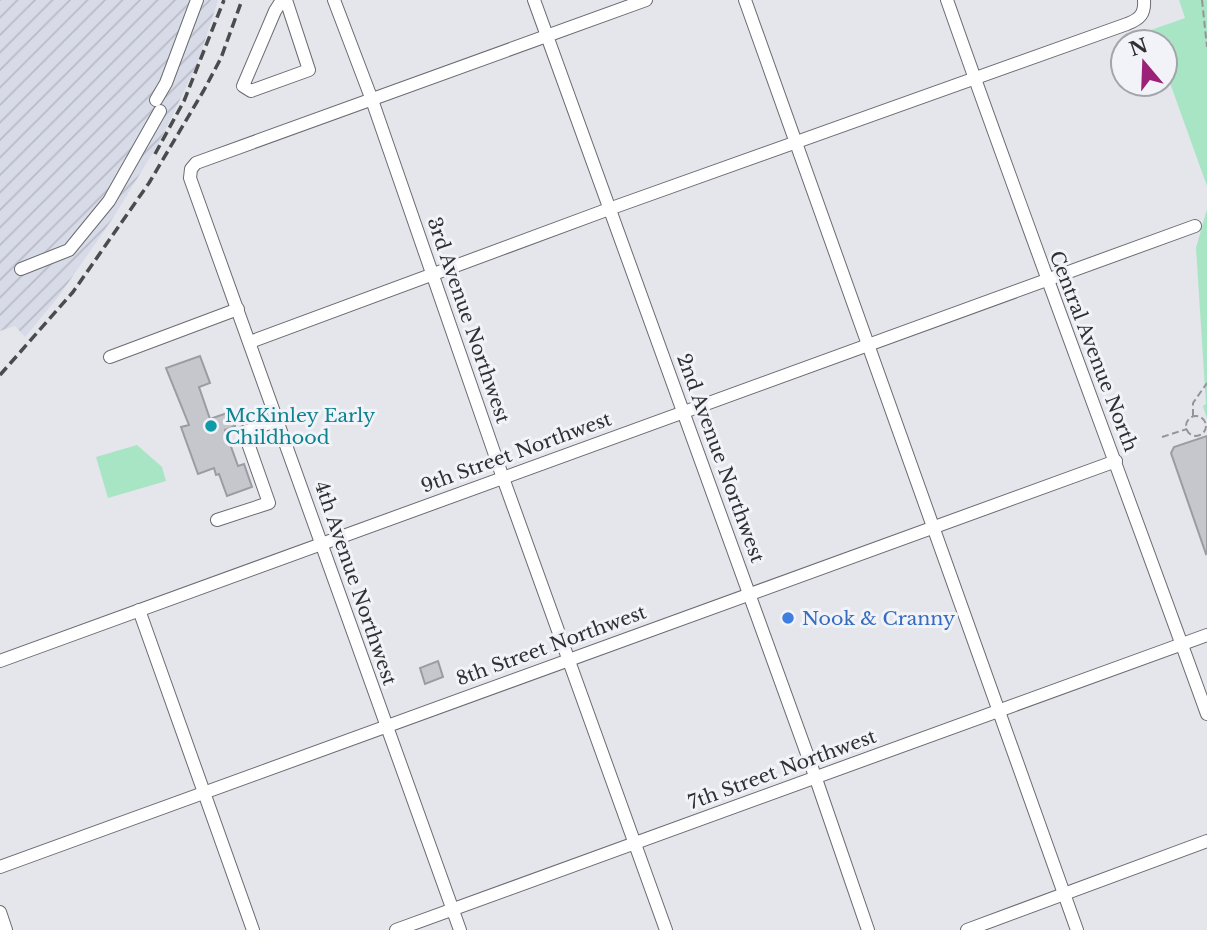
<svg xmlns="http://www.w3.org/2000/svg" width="1207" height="930" font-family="'Libre Baskerville',serif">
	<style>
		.industrial { fill: url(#industrial-furrows) }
		.green { fill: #a8e5c4 }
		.building { fill: #c5c7cc; stroke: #9b9ca2; stroke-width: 2 }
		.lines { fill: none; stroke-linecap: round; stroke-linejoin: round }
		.minor-casing { stroke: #6b6c71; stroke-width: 14 }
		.path { stroke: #949599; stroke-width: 2; stroke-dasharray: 7 3.5; stroke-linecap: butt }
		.minor { stroke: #fff; stroke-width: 12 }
		.rail { stroke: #4a4b4d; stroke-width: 3.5; stroke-dasharray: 10 5; stroke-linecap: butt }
		.culture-dot { fill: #0f9aa8; stroke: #f1f3f9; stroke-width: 2.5 }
		.shop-dot { fill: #3f7fe0; stroke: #f1f3f9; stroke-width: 2.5 }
		.labels { text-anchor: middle; stroke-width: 6; stroke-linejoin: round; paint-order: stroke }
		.street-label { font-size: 19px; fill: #2f3032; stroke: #f1f3f9 }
		.culture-label { font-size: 19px; fill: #0d838f; stroke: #f1f3f9; text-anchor: start }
		.shop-label { font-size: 19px; fill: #366cbe; stroke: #f1f3f9; text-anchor: start }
	</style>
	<defs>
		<pattern id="industrial-furrows" width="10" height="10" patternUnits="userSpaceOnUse" patternTransform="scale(1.75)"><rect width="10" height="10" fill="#d7dae7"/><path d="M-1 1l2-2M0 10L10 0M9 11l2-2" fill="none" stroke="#b9bbc7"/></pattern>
	</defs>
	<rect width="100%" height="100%" fill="#e4e6ec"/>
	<path class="industrial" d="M0 0H218L198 62 160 141 113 218 59 296 25 337 15 326 0 331Z"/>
	<g class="green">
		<path d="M1179 0H1207V186L1165 69V42H1155L1151 30 1185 18Z"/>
		<path d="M1207 209V419L1203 406 1206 404 1196 248Z"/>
		<path d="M137 445 162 467 166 481 108 498 96 457Z"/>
	</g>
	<g class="building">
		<path d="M200 356 210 383 199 387 210 419 230 412 235 426 225 430 238 466 244 464 252 487 227 496 219 474 216 475 214 468 198 474 181 427 189 425 166 368Z"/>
		<path d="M1207 436V553L1206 554 1171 453 1174 447Z"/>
		<path d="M438 661 443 677 425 684 420 668Z"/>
	</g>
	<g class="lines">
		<g class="minor-casing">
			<g id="minor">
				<path d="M282 0 275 11 243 86 251 91 309 70 286 0"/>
				<path d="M334 0 372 100 503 478 666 930"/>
				<path d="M534 0 815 776 868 930"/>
				<path d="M745 0 1077 930"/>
				<path d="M947 0C1031 239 1121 476 1207 714"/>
				<path d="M156 100 166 83 197 0"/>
				<path d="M21 269 69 250 109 201 160 111"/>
				<path d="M250 342 609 209 1127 24C1140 19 1145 14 1144 0"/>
				<path d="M110 357 238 309"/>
				<path d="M217 520 269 503 244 432 278 420"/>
				<path d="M139 610 253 930"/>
				<path d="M0 661 1195 226"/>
				<path d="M0 867 1116 461"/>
				<path d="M0 912 6 930"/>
				<path d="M396 930 1207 635"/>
				<path d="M460 930 190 178 191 169 196 163 646 0"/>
				<path d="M967 930 1207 841"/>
			</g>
		</g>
		<g class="path">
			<path d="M1202 0 1207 47"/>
			<path d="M1193 416V403L1207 383"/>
			<circle cx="1196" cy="426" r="10"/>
			<path d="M1162 437 1187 429"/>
		</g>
		<use href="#minor" class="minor"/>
		<g class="rail">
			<path d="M155 154 184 101 224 0"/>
			<path d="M0 375 73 292 149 183 204 90 221 58 242 0"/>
		</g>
	</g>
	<circle class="culture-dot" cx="211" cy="426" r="7"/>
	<circle class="shop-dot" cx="788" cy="618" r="7"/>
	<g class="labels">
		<g class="street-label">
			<text transform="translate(469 320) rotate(71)" y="7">3rd Avenue Northwest</text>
			<text transform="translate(1094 351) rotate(69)" y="7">Central Avenue North</text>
			<text transform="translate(516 452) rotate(-20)" y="7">9th Street Northwest</text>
			<text transform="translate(721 458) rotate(70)" y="7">2nd Avenue Northwest</text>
			<text transform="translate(356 583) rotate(71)" y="7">4th Avenue Northwest</text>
			<text transform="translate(551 645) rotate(-20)" y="7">8th Street Northwest</text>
			<text transform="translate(782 769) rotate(-20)" y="7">7th Street Northwest</text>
		</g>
		<g class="culture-label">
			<text x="225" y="422">McKinley Early<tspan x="225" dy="22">Childhood</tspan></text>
		</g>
		<g class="shop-label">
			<text x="802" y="625">Nook &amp; Cranny</text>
		</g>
	</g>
	<g transform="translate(1144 63) rotate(341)"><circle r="33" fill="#f1f3f9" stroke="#a3a5a9" stroke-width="2"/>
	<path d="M0-5L12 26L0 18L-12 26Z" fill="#9c2279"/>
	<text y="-10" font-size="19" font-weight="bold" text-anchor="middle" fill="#2f3032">N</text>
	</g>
</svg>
